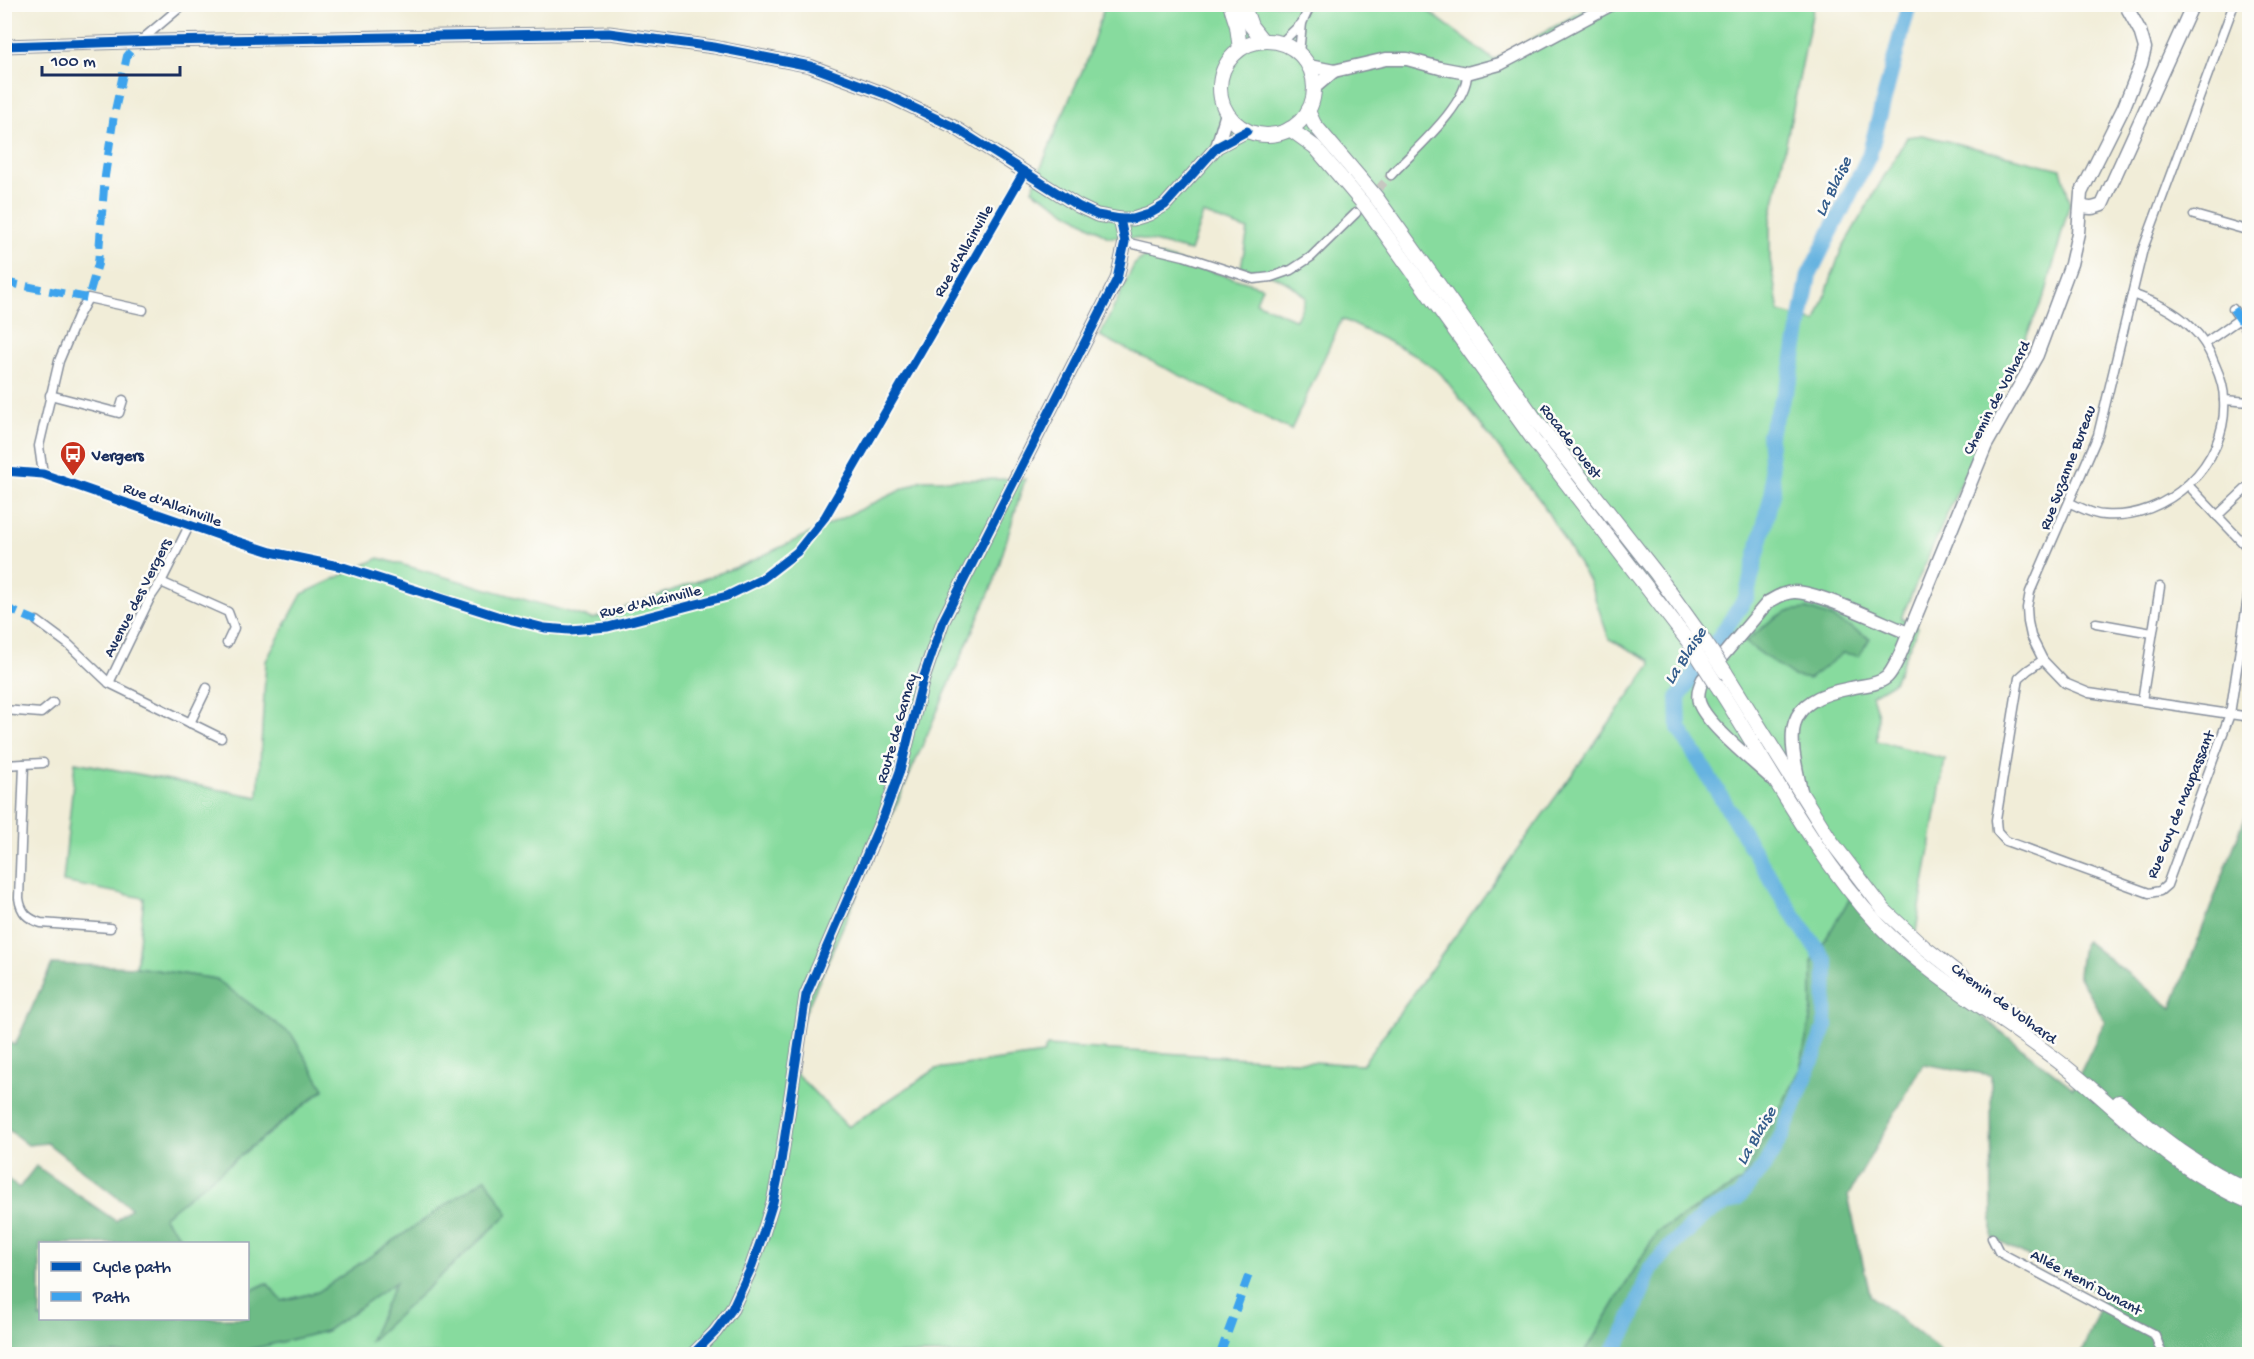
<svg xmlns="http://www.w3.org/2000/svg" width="2254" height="1359" font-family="'Gochi Hand',sans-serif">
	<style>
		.green { fill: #87db9e; stroke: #51857e; stroke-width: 1.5 }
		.forest { fill: #6dbb85; stroke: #447572; stroke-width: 1.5 }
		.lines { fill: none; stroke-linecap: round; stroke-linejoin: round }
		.river { stroke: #66b3e0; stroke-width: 16 }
		.street-tunnel { stroke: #c6c7c0; stroke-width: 8; stroke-dasharray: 8 4; stroke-linecap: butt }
		.street-casing { stroke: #868e9b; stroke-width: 11 }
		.secondary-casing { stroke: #868e9b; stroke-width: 15 }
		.primary-casing { stroke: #868e9b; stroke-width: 16 }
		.street { stroke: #fff; stroke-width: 8 }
		.secondary { stroke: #fff; stroke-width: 12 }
		.primary { stroke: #fff; stroke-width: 14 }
		.primary-bridge-casing { stroke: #868e9b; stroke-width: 16; stroke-linecap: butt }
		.primary-bridge { stroke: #fff; stroke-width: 14 }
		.quiet { stroke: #3da3ed; stroke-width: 8; stroke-dasharray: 15 8; stroke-linecap: butt }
		.cycleway-casing { stroke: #fdfcf7; stroke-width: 13 }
		.cycleway { stroke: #0057b8; stroke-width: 9 }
		.labels { text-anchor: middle; stroke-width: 5; stroke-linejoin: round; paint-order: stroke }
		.street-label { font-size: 16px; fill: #1b2f5e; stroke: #fdfcf7 }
		.poi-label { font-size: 16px; font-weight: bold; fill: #1b2f5e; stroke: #fdfcf7; text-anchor: start }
		.water-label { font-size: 18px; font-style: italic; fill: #355d8c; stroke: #fdfcf7 }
	</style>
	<rect width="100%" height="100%" fill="#fdfcf7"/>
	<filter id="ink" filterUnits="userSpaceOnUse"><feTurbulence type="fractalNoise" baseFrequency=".0167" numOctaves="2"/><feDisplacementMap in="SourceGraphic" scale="12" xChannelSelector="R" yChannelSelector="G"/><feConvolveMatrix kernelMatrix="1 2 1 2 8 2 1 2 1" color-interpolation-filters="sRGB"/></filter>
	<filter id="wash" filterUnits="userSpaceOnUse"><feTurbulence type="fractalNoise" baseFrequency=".008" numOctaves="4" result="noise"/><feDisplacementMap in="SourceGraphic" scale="24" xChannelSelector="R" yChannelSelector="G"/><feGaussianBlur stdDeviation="1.35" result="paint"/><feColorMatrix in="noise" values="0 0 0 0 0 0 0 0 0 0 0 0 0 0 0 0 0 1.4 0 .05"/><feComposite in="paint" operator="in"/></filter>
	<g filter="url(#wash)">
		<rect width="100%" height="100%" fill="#f1edd8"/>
		<path class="green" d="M1126 4 1420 5 1494 60 1593 5H1814L1770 223V259L1779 312 1816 322 1841 250 1907 137 1922 135 2061 169 2070 202 2046 292 1901 618 1918 627 1894 682 1872 695 1878 715 1877 741 1945 759 1911 961 1812 962V1009L1800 1070 1742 1181 1657 1232 1584 1354H231L326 1331 397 1281 370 1340 508 1214 485 1179 318 1292 282 1301 267 1283 248 1292V1244L186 1243 162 1217 324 1090 217 979 136 967 144 898 63 882 75 762 258 797 266 661 302 594 379 558 593 619 745 564 922 480 1025 479 994 582 784 1061 848 1127 936 1069 1043 1054 1047 1046 1362 1065 1651 665 1650 660 1609 639 1589 581 1542 503 1441 374 1412 353 1342 319 1291 430 1100 336 1134 265C1143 256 1149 255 1162 256L1262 287 1256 302 1296 320 1306 298C1289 279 1266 272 1241 267L1248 230 1203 214 1190 251 1137 238 1108 237 1032 190 1061 118 1087 60 1105 5 1125 6Z"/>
		<g class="forest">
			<path d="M1807 609 1828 616 1870 638 1859 656 1843 653 1809 679 1793 676 1745 642 1773 619 1788 611Z"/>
			<path d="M2249 807V1354H2081L2104 1296 1992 1238 1991 1075 1923 1064 1848 1196 1870 1295 1941 1351 1939 1354H1779L1776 1351 1774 1354H1584L1657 1232 1742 1181 1800 1070 1812 1009V962L1850 898 1911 961 2073 1088 2105 1021 2078 975 2081 951 2086 941 2172 1008Z"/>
			<path d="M52 964 136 967 216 979 292 1035 324 1089 163 1217 186 1243 40 1244V1318H248V1292L267 1283 282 1301 318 1292 486 1178 508 1214 369 1342 396 1282 326 1331 231 1354H5V1177L19 1188 36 1166 116 1221 131 1208 47 1143 28 1145 5 1127V1041L15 1045Z"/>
		</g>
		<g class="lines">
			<path class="river" d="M1612 1354 1628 1326 1651 1268 1674 1243 1707 1213 1738 1198 1765 1165 1783 1133 1825 1028 1826 962 1788 907 1679 728 1678 698 1746 598 1773 490 1769 434 1790 379 1809 275 1869 156 1909 4"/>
		</g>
	</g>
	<g filter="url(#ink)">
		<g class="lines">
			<path class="street-tunnel" d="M1371 197 1391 175"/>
			<g class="street-casing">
				<g id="street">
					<path d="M2234 4 2143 249 2098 435 2030 592 2027 608 2028 622 2031 636 2043 660 2065 683 2089 693 2250 717"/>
					<path d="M139 42 184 4"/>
					<path d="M1281 43 1302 23"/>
					<path d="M1299 53 1302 23 1311 4"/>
					<path d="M1391 175C1413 151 1468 105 1467 73"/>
					<path d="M2194 215 2250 231"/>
					<path d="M1125 242 1184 256 1254 279 1271 277 1291 270 1311 257 1356 213"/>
					<path d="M2233 309 2250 334"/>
					<path d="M2205 343 2245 315 2250 298"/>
					<path d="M50 395 119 413 123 400"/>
					<path d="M2224 400 2250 402"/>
					<path d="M4 471 43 474 224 537 271 552 343 567 497 616 545 628 569 630 608 627 727 596 762 579 797 552 825 517 1024 172"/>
					<path d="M43 474 39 446 59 361 78 316 88 298 143 310"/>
					<path d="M2188 485 2246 546 2250 556"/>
					<path d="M2070 503C2080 507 2093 515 2104 515 2167 520 2228 464 2224 400 2224 388 2220 376 2215 365 2210 351 2202 337 2191 327 2174 310 2154 302 2132 294"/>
					<path d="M2217 516 2250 485"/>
					<path d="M161 582 228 612 234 628 227 643"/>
					<path d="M37 621 68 644 109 683 221 738"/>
					<path d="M2096 623 2152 633"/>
					<path d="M2043 660 2028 670 2019 678 1996 820 1997 831 2006 841 2149 893 2160 891 2167 885 2230 714 2250 584"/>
					<path d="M109 683 150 598 161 582 190 524"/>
					<path d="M2142 701 2160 587"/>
					<path d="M4 710 41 713 53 703"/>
					<path d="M190 723 207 688"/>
					<path d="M24 764 19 898C21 913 28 919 41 923L110 928"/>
					<path d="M4 765 43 763"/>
					<path d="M1992 1238 1999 1252 2155 1335 2162 1354"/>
				</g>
			</g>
			<g class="secondary-casing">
				<g id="secondary">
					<path d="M4 46 160 41 609 33 714 47 810 66 885 94 954 127 1078 206 1097 215 1120 219H1133L1149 214 1165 205 1217 147 1247 131"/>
					<path d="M1309 66 1334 71 1386 59H1407L1440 68 1467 73 1500 64 1612 4"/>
					<path d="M1314 88 1334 71"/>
					<path d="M1217 147 1227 113"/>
					<path d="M2081 205C2089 210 2094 208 2102 205L2193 4"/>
					<path d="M1771 778C1754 762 1705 723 1699 702 1697 694 1699 687 1703 679L1768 602C1776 598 1784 592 1794 592 1816 591 1883 623 1908 633"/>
					<path d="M1801 791C1788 732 1781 701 1851 688 1863 685 1878 685 1887 677 1892 672 1896 663 1899 657L1986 445 2037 355 2071 264 2078 233 2081 193 2124 107 2141 64 2145 48 2140 31 2125 4"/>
					<path d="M693 1354 715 1332 732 1309 751 1268 762 1237 773 1202 780 1168 806 995 884 815 900 771 923 679 943 621 1117 279 1125 242 1120 219"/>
				</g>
			</g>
			<g class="primary-casing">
				<g id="primary">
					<path d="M1230 4 1237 26 1240 49"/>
					<path d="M1243 4 1251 26 1263 41"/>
					<circle cx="1267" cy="88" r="47"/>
					<path d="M1308 111 1314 124 1376 197 1535 419 1656 573 1699 633"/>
					<path d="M1290 129 1315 147 1366 207 1535 442 1691 645"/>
					<path d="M1725 672 1831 841 1884 910 1924 947 2023 1024"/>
					<path d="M1716 684C1768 764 1813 854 1879 925 1932 980 2007 1020 2067 1068 2130 1119 2173 1170 2250 1202"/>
					<path d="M2119 1102C2160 1137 2200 1169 2250 1191"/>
				</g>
			</g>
			<use href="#street" class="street"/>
			<use href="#secondary" class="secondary"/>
			<use href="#primary" class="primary"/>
			<g class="primary-bridge-casing">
				<g id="primary-bridge">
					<path d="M1699 633 1725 672"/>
					<path d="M1691 645 1716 684"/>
				</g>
			</g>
			<use href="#primary-bridge" class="primary-bridge"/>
			<g class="quiet">
				<path d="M4 282 88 298 98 264 105 176 114 115 127 56 139 42"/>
				<path d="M2233 309 2250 334"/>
				<path d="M4 607 37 621"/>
				<path d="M1220 1354 1249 1274"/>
			</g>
			<g class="cycleway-casing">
				<g id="cycleway">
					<path d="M4 46 160 41 609 33 714 47 810 66 885 94 954 127 1078 206 1097 215 1120 219H1133L1149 214 1165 205 1217 147 1247 131"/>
					<path d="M4 471 43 474 224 537 271 552 343 567 497 616 545 628 569 630 608 627 727 596 762 579 797 552 825 517 1024 172"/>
					<path d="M693 1354 715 1332 732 1309 751 1268 762 1237 773 1202 780 1168 806 995 884 815 900 771 923 679 943 621 1117 279 1125 242 1120 219"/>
				</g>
			</g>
			<use href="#cycleway" class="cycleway"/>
		</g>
	</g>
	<defs>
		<g id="bus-pin" transform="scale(1.35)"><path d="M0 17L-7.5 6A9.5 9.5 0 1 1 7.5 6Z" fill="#c8321e" stroke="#fdfcf7"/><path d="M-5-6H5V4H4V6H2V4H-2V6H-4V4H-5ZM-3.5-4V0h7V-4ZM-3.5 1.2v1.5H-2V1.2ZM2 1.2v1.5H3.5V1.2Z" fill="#fff"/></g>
	</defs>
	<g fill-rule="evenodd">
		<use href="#bus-pin" x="73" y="454"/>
	</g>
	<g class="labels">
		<g class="street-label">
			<text transform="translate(962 250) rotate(-60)" y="6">Rue d'Allainville</text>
			<text transform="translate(1995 397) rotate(-62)" y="6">Chemin de Volhard</text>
			<text transform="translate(1572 440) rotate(52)" y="6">Rocade Ouest</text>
			<text transform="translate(2066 467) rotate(-69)" y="6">Rue Suzanne Bureau</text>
			<text transform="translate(173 503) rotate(20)" y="6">Rue d'Allainville</text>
			<text transform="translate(136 597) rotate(-63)" y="6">Avenue des Vergers</text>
			<text transform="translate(650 600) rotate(-13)" y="6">Rue d'Allainville</text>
			<text transform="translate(895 728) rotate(-74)" y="6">Route de Garnay</text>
			<text transform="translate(2179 804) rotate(-68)" y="6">Rue Guy de Maupassant</text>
			<text transform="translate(2005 1002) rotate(36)" y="6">Chemin de Volhard</text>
			<text transform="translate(2087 1281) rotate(28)" y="6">Allée Henri Dunant</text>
		</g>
		<g class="poi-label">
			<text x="92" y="460">Vergers</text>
		</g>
		<g class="water-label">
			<text transform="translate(1832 186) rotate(-64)" y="6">La Blaise</text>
			<text transform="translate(1684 655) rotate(-57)" y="6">La Blaise</text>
			<text transform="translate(1755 1135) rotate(-60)" y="6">La Blaise</text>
		</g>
	</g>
	<rect width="2254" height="1359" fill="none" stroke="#fdfcf7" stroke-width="24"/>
	<rect x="39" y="1242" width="210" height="78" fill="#fdfcf7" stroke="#a3aaba" stroke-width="1.5"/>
	<rect x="51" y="1262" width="30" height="9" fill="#0057b8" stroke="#a3aaba" stroke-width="1.5"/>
	<text x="93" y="1272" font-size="18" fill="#1b2f5e">Cycle path</text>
	<rect x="51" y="1292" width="30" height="9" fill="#3da3ed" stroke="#a3aaba" stroke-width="1.5"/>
	<text x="93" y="1302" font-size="18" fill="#1b2f5e">Path</text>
	<path d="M42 66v9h138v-9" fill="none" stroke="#1b2f5e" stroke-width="3"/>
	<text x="51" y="66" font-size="18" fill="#1b2f5e" stroke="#fdfcf7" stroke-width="4.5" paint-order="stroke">100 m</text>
</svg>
